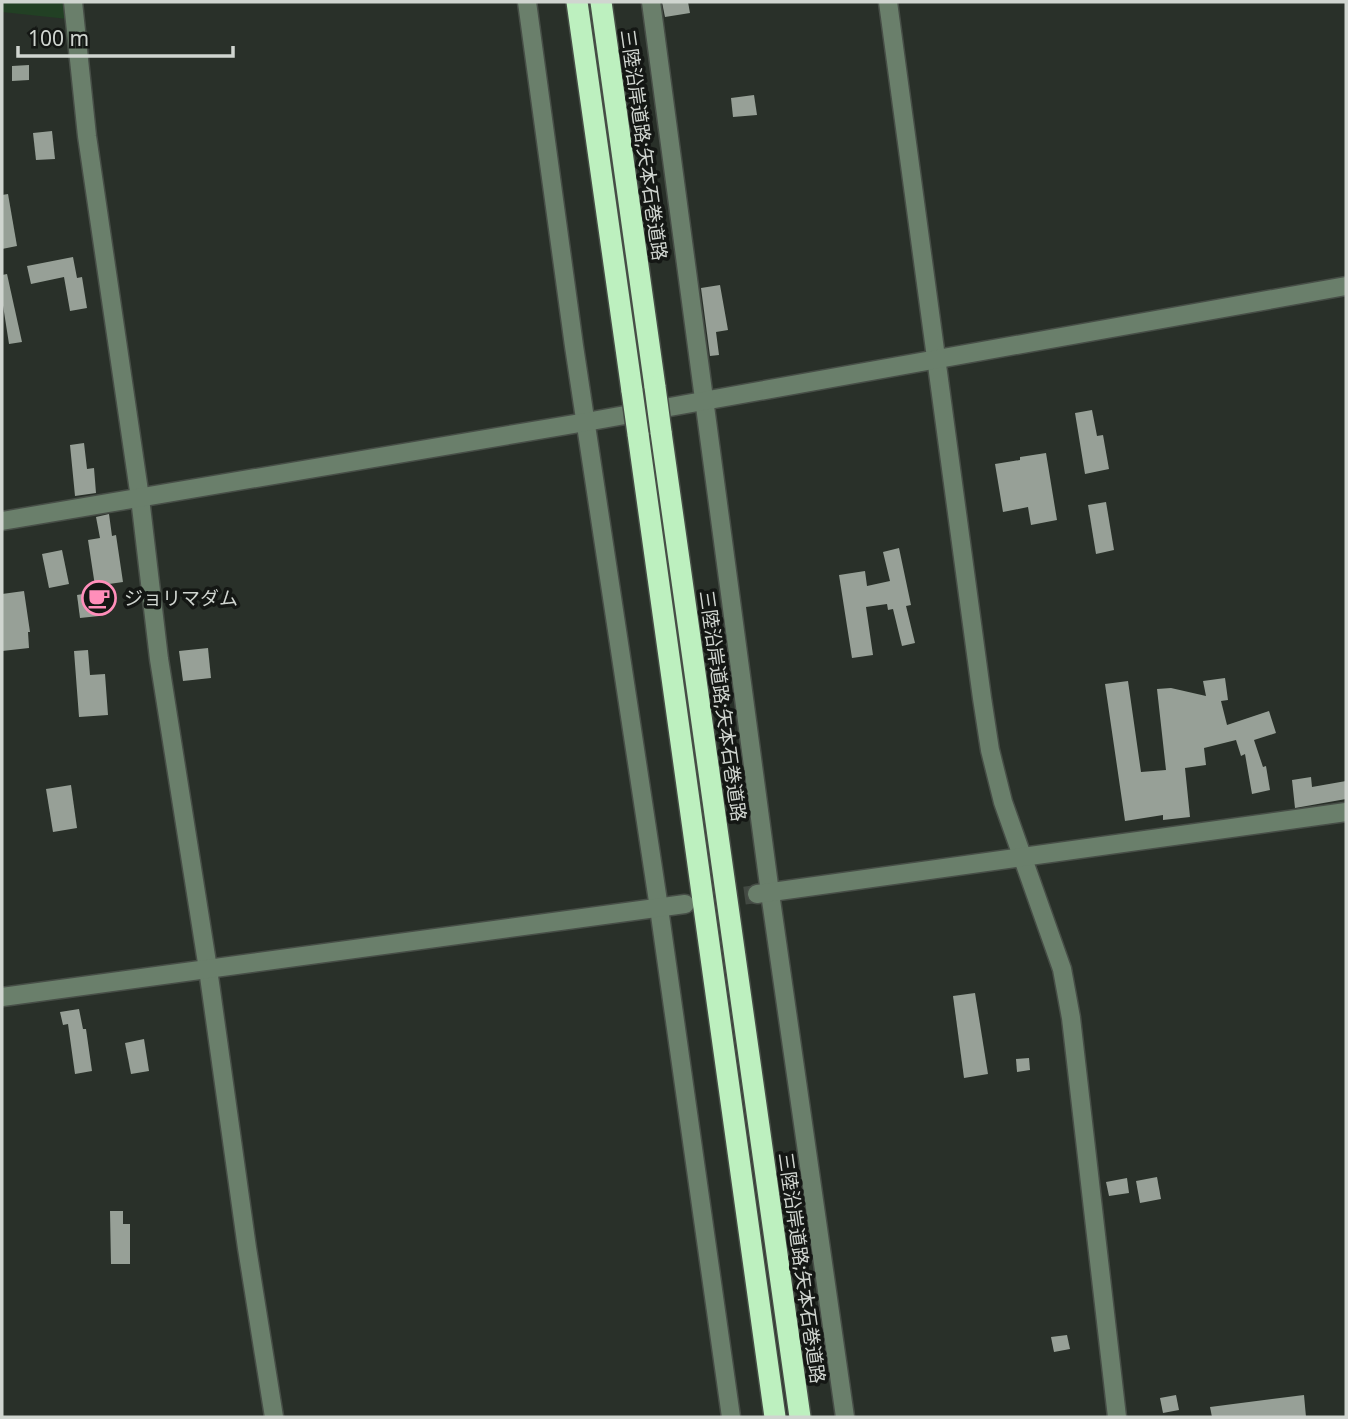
<svg xmlns="http://www.w3.org/2000/svg" width="1348" height="1419" font-family="'Noto Sans','Noto Sans JP',sans-serif">
  <style>
    .green { fill: #224024 }
    .building { fill: #97a097 }
    .lines { fill: none; stroke-linecap: round; stroke-linejoin: round }
    .minor-tunnel { stroke: #424942; stroke-width: 18; stroke-dasharray: 18 9; stroke-linecap: butt }
    .minor-casing { stroke: #474e47; stroke-width: 21 }
    .highway-casing { stroke: #474e47; stroke-width: 24 }
    .minor { stroke: #6a7f6b; stroke-width: 18 }
    .highway { stroke: #bdf0bf; stroke-width: 21 }
    .highway-bridge-casing { stroke: #474e47; stroke-width: 24; stroke-linecap: butt }
    .highway-bridge { stroke: #bdf0bf; stroke-width: 21 }
    .labels { text-anchor: middle; dominant-baseline: central; stroke-width: 7; stroke-linejoin: round; paint-order: stroke }
    .street-label { font-size: 19px; fill: #d0d5d0; stroke: #141714 }
    .poi-label { font-size: 19px; fill: #d0d5d0; stroke: #141714; text-anchor: start }
  </style>
  <rect width="100%" height="100%" fill="#293029"/>
  <!-- green -->
  <polygon class="green" points="2,2 66,2 68,19 2,12"/>
  <!-- building -->
  <g class="building">
    <polygon points="662,2 688,2 690,13 665,17"/>
    <polygon points="29,65 29,80 12,81 12,66"/>
    <polygon points="754,95 757,115 733,117 731,98"/>
    <polygon points="52,131 55,159 36,160 33,133"/>
    <polygon points="8,194 17,246 2,249 2,195"/>
    <polygon points="73,257 77,278 82,277 87,308 70,311 64,277 31,284 27,266"/>
    <polygon points="7,274 22,342 9,344 2,299 2,275"/>
    <polygon points="720,285 728,330 716,332 719,355 710,356 701,288"/>
    <polygon points="1092,410 1097,436 1103,435 1109,469 1085,474 1075,413"/>
    <polygon points="84,443 87,469 94,468 96,493 75,496 70,445"/>
    <polygon points="1046,453 1057,520 1031,525 1028,507 1003,512 995,464 1020,460 1020,457"/>
    <polygon points="1106,502 1114,550 1096,554 1088,505"/>
    <polygon points="109,514 112,536 116,535 123,582 95,586 88,540 100,538 96,517"/>
    <polygon points="899,548 911,605 906,606 915,643 902,646 893,609 888,610 887,604 866,607 873,655 852,658 839,575 865,571 867,586 890,581 883,552"/>
    <polygon points="62,550 69,584 49,588 42,554"/>
    <polygon points="24,591 30,632 28,632 29,648 2,651 2,594"/>
    <polygon points="95,592 99,616 80,618 77,595"/>
    <polygon points="208,648 211,678 183,681 179,651"/>
    <polygon points="88,650 90,675 105,674 108,715 79,717 74,651"/>
    <polygon points="1225,678 1228,700 1221,701 1227,725 1269,711 1276,733 1254,740 1263,767 1266,766 1270,790 1252,794 1245,754 1241,756 1236,740 1204,748 1206,765 1185,768 1190,817 1163,820 1163,815 1125,821 1105,684 1128,681 1141,772 1166,770 1157,689 1171,688 1206,696 1203,681"/>
    <polygon points="1311,777 1312,787 1346,781 1346,799 1295,808 1292,780"/>
    <polygon points="71,785 77,828 53,832 46,789"/>
    <polygon points="975,993 988,1074 964,1078 953,996"/>
    <polygon points="79,1009 83,1029 86,1029 92,1071 75,1074 68,1024 63,1025 60,1012"/>
    <polygon points="144,1039 149,1071 131,1074 125,1043"/>
    <polygon points="1029,1058 1030,1070 1017,1072 1016,1059"/>
    <polygon points="1157,1177 1161,1199 1140,1203 1136,1181"/>
    <polygon points="1127,1178 1129,1193 1109,1196 1106,1182"/>
    <polygon points="110,1211 123,1211 123,1224 130,1224 130,1264 111,1264"/>
    <polygon points="1067,1335 1070,1349 1054,1352 1051,1337"/>
    <polygon points="1176,1395 1179,1410 1163,1413 1160,1398"/>
    <polygon points="1304,1395 1306,1417 1212,1417 1210,1407"/>
  </g>
  <g class="lines">
    <!-- minor-tunnel -->
    <polyline class="minor-tunnel" points="691,903 757,894"/>
    <!-- minor casing -->
    <g class="minor-casing">
      <g id="minor">
        <polyline points="73,2 87,136 140,498 159,659 208,969 247,1248 274,1417"/>
        <polyline points="527,2 574,346 659,908 731,1417"/>
        <polyline points="651,2 770,893 845,1417"/>
        <polyline points="888,2 982,698 990,750 1003,802 1062,969 1071,1018 1117,1417"/>
        <polyline points="2,521 586,422 1346,286"/>
        <polyline points="757,894 1346,812"/>
        <polyline points="2,997 685,904"/>
      </g>
    </g>
    <!-- highway casing -->
    <g class="highway-casing">
      <g id="highway">
        <polyline points="577,2 632,391"/>
        <polyline points="601,2 655,387"/>
        <polyline points="661,432 800,1417"/>
        <polyline points="638,434 775,1417"/>
      </g>
    </g>
    <!-- minor -->
    <use href="#minor" class="minor"/>
    <!-- highway -->
    <use href="#highway" class="highway"/>
    <!-- highway-bridge casing -->
    <g class="highway-bridge-casing">
      <g id="highway-bridge">
        <polyline points="655,387 661,432"/>
        <polyline points="632,391 638,434"/>
      </g>
    </g>
    <!-- highway-bridge -->
    <use href="#highway-bridge" class="highway-bridge"/>
  </g>
  <!-- icons -->
  <defs>
    <g id="cafe-ring" transform="scale(1.75)"><circle r="9.5" fill="#141714" stroke="#ff8eba" stroke-width="1.5"/><path d="M-5.5-4.5H6V0H3Q3 3.5 0 3.5H-2.5Q-5.5 3.5-5.5 0ZM3-3.2v2h1.7v-2ZM-6 4.5H4V6H-6Z" fill="#ff8eba"/></g>
  </defs>
  <g fill-rule="evenodd">
    <use href="#cafe-ring" x="99" y="598"/>
  </g>
  <g class="labels">
    <!-- street labels -->
    <g class="street-label">
      <text transform="translate(644 145) rotate(82)">三陸沿岸道路;矢本石巻道路</text>
      <text transform="translate(723 706) rotate(82)">三陸沿岸道路;矢本石巻道路</text>
      <text transform="translate(802 1268) rotate(82)">三陸沿岸道路;矢本石巻道路</text>
    </g>
    <!-- poi labels -->
    <g class="poi-label">
      <text x="124" y="598">ジョリマダム</text>
    </g>
  </g>
  <!-- border -->
  <rect width="1348" height="1419" fill="none" stroke="#d0d5d0" stroke-width="7"/>
  <!-- scale -->
  <path d="M18 46v10h215v-10" fill="none" stroke="#d0d5d0" stroke-width="3.5"/>
  <text x="28" y="46" font-size="21" fill="#d0d5d0" stroke="#141714" stroke-width="5" paint-order="stroke">100 m</text>
</svg>
